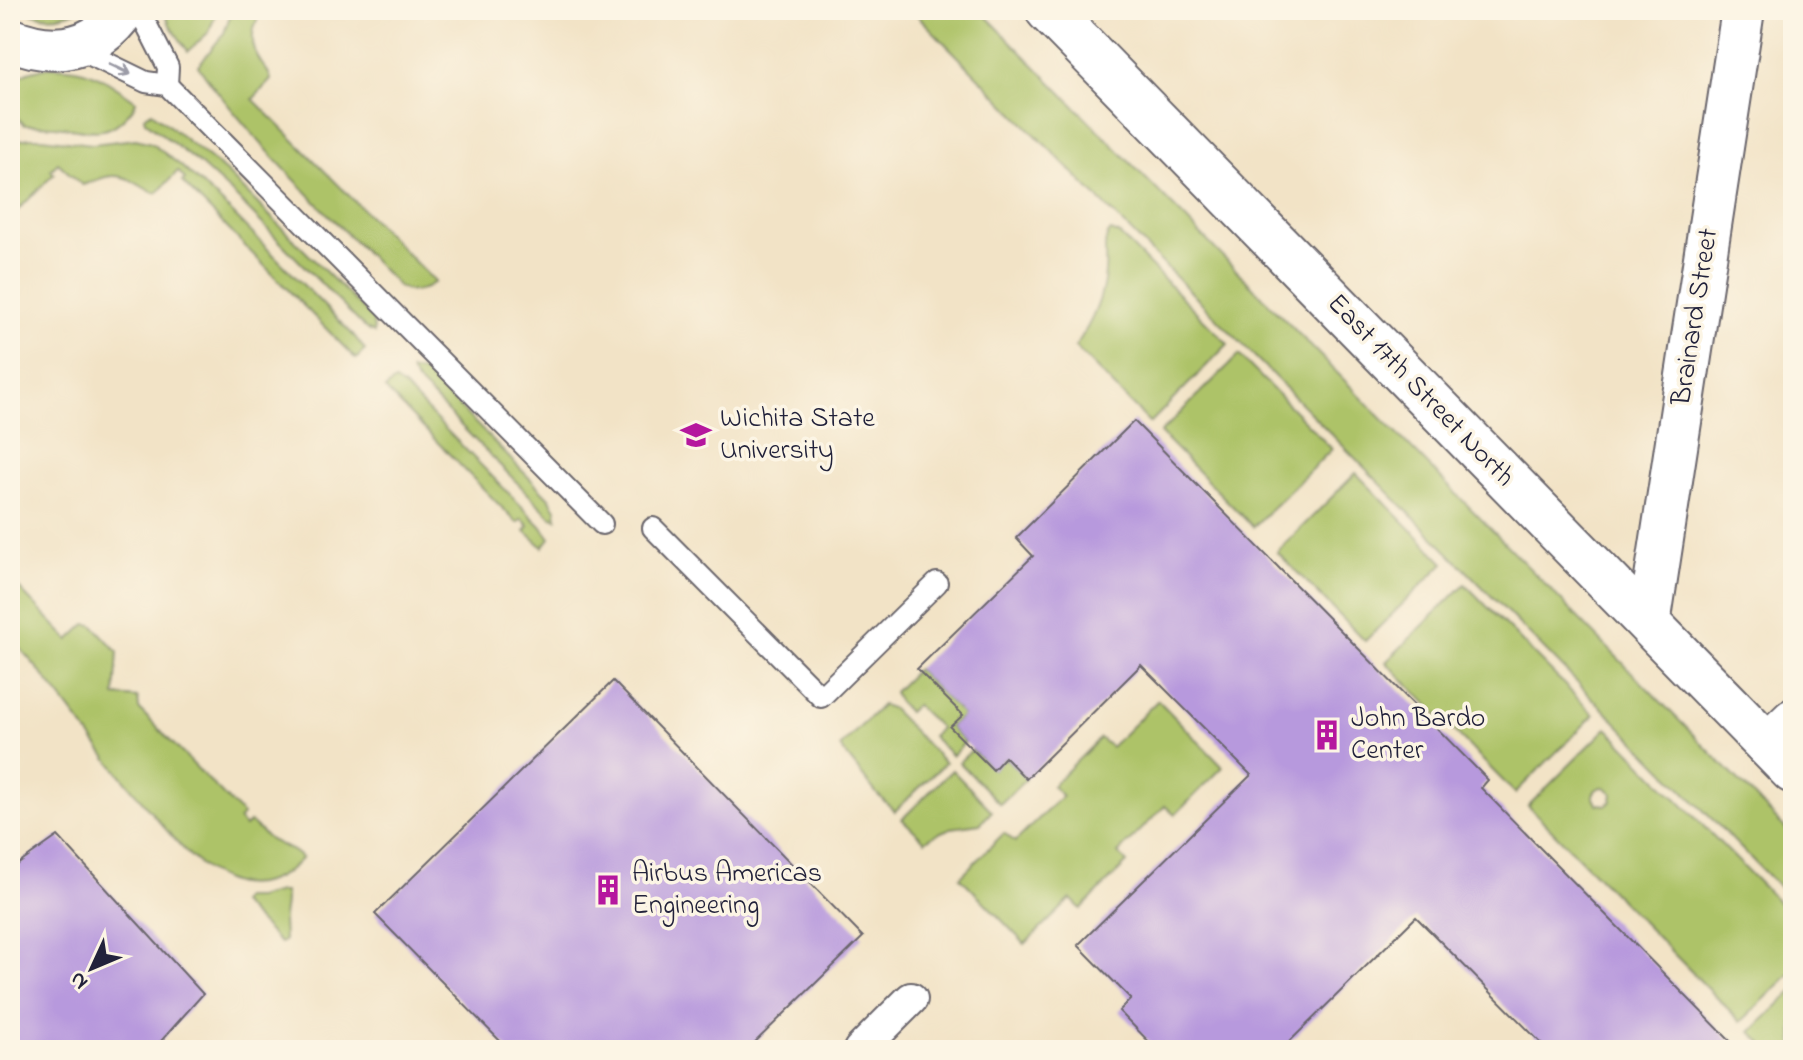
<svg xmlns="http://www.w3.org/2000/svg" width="1803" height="1060" font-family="'Indie Flower',sans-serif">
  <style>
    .green { fill: #adc368; stroke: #687252; stroke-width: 2; fill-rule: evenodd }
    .building { fill: #b799dd }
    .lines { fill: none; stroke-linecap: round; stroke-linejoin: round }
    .service-casing { stroke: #6b666c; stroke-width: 24 }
    .pedestrian-casing { stroke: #6b666c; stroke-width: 36 }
    .minor-casing { stroke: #6b666c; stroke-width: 46 }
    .tertiary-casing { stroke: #6b666c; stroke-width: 48 }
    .service { stroke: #fff; stroke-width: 20 }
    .pedestrian { stroke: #fff; stroke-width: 32 }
    .minor { stroke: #fff; stroke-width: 42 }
    .tertiary { stroke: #fff; stroke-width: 44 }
    .oneway { stroke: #9c9ca7 }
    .labels { text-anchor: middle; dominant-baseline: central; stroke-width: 7; stroke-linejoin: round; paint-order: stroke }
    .street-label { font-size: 28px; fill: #22223b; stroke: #fcf5e5 }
    .poi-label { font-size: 28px; fill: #22223b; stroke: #fcf5e5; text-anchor: start }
  </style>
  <rect width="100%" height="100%" fill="#fcf5e5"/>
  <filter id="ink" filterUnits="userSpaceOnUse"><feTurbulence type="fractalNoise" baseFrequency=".0125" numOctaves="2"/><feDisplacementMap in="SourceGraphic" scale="16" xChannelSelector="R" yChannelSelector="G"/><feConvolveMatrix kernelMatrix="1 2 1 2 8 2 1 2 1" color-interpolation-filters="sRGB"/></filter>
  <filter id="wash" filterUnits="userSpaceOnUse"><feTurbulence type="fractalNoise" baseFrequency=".006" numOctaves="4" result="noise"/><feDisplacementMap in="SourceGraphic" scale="32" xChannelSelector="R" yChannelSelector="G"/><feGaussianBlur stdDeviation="1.8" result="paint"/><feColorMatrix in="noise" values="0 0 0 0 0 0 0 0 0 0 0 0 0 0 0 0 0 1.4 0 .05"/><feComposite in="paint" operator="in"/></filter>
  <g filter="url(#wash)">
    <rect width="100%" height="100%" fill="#f2e3c6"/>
    <!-- green -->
    <g class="green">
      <path d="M 25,10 L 77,10 C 60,18 42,19 25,10 Z"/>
      <polygon points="163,10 218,10 208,33 188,51 170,25"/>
      <path d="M 232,10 L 263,10 C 250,28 249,46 262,64 C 266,70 270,72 271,80 L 253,99 L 435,282 C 423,291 411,295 398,286 C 329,214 257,147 198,66 L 224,33 Z"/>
      <polygon points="912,10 980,10 1793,836 1793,901"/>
      <path d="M 47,67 C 89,66 103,78 136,101 C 134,108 131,111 126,116 C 106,138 88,130 62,127 C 50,125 37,125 25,125 L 10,111 L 10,81 L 28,72 Z"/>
      <polygon points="152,112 227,173 368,314 373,320 374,333 366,329 234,195 201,165 145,121 144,117"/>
      <path d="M 30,138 L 43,138 L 92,144 L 136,139 L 151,143 L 180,165 L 222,203 L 355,337 L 365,350 L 356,359 L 182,182 L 185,179 L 178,171 L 158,192 L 154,193 C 138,186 126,172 106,177 C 98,179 90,183 82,185 L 58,163 L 51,170 L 54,174 L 10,218 L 10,146 L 19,140 Z"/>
      <path d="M 1111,231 L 1119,234 L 1228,344 L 1150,423 L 1075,347 C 1091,324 1103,300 1105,272 C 1107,259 1101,239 1111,231 Z"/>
      <polygon points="1239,355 1332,449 1253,527 1160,433"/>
      <polygon points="411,371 423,372 428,375 549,498 556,509 557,519 550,516 415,379"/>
      <polygon points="395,381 404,387 541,526 550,538 543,547 525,531 529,526 522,519 517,523 385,389"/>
      <polygon points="1356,473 1444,563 1365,641 1277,552"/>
      <path d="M 10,579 L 69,640 L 86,624 L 93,625 L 118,652 L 115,696 L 138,698 L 139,709 L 243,815 L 239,820 L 245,827 L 250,822 L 270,840 L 293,851 L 302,858 C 282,880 254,892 225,880 C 198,869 176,841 157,819 C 132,789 107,759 84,728 C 60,697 38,666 10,638 Z"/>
      <polygon points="1465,584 1594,715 1515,793 1386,662"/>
      <polygon points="917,669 963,715 950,727 965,742 952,756 932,736 940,728 916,705 908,712 898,701 894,692"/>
      <polygon points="1158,700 1223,767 1175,815 1165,806 1118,853 1127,863 1081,909 1071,899 1025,944 960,877 1004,833 1015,842 1062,796 1052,786 1100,738 1111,747"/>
      <polygon points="882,705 891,708 945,763 895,811 878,795 840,747"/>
      <path d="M 1607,728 L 1793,917 L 1793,971 L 1741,1022 L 1528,806 ZM 1605,787 L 1612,793 L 1611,801 L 1607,805 L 1597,804 L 1593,796 C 1594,789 1599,787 1605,787 Z"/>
      <polygon points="972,750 993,769 1005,757 1026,779 1000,804 959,762"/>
      <polygon points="952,770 992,811 980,824 951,828 934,835 925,841 902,819"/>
      <path d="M 279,892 L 284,892 C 287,901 283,910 283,919 C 283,926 284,933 284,941 L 280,943 L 240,903 L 243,898 L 257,898 Z"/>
      <polygon points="1793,991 1793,1050 1769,1050 1751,1032"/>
    </g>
    <g id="blocks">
      <!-- building -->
      <g class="building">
        <polygon points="1134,421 1488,780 1481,788 1739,1050 1548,1050 1416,917 1281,1050 1157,1050 1119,1011 1131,999 1078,945 1251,775 1141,665 1026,779 1005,757 993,770 950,727 963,715 917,669 1033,556 1016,538"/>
        <polygon points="613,681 863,937 747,1050 509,1050 375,914"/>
        <polygon points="58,836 203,994 153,1050 10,1050 10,870"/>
      </g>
    </g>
  </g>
  <g filter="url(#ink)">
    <use href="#blocks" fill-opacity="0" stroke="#6b666c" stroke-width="2"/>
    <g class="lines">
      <!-- service casing -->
      <g class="service-casing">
        <g id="service">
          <polyline points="139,10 168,67 167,85"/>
          <polyline points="74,47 146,82 167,85 602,524"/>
          <polyline points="653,528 821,697 937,583"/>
        </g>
      </g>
      <!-- pedestrian casing -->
      <g class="pedestrian-casing">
        <polyline id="pedestrian" points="860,1050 911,999"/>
      </g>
      <!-- minor casing -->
      <g class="minor-casing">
        <g id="minor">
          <path d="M 10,39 C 54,57 96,51 124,10"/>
          <polyline points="1649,624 1743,10"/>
          <polyline points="1767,745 1793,720"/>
        </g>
      </g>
      <!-- tertiary casing -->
      <g class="tertiary-casing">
        <polyline id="tertiary" points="1048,10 1793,771"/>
      </g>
      <!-- service -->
      <use href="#service" class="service"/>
      <!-- pedestrian -->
      <use href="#pedestrian" class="pedestrian"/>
      <!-- minor -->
      <use href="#minor" class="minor"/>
      <!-- tertiary -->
      <use href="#tertiary" class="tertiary"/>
    </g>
    <!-- one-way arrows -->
    <defs><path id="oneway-shaft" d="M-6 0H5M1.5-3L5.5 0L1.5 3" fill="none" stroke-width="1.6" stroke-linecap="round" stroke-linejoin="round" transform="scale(2)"/></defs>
    <use class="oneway" href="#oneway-shaft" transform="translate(120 69) rotate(26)"/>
  </g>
  <!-- icons -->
  <defs>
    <g id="university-bare" transform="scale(2.4)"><path d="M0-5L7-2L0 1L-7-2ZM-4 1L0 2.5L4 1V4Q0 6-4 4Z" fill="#b5179e" stroke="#fcf5e5" stroke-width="2.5" paint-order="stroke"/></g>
    <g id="building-bare" transform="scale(2.4)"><path d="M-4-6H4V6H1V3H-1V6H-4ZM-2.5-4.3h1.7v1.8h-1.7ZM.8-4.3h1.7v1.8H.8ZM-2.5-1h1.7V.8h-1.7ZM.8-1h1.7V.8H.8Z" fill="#b5179e" stroke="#fcf5e5" stroke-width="2.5" paint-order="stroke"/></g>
  </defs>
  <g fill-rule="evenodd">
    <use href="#university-bare" x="696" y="435"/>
    <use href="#building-bare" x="1327" y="735"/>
    <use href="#building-bare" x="608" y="890"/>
  </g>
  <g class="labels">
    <!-- street labels -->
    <g class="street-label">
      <text transform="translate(1696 317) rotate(-81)">Brainard Street</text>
      <text transform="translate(1420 391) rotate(46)">East 17th Street North</text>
    </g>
    <!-- poi labels -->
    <g class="poi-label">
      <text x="720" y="419">Wichita State<tspan x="720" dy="32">University</tspan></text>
      <text x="1351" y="719">John Bardo<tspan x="1351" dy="32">Center</tspan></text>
      <text x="632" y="874">Airbus Americas<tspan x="632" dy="32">Engineering</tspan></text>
    </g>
  </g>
  <!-- margin -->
  <rect width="1803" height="1060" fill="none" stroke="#fcf5e5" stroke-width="40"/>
  <!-- north arrow -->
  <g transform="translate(92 968) rotate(226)" stroke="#fcf5e5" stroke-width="6" paint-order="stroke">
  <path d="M0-6L14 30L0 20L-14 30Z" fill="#22223b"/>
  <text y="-12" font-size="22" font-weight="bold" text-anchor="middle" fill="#22223b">N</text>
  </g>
</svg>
